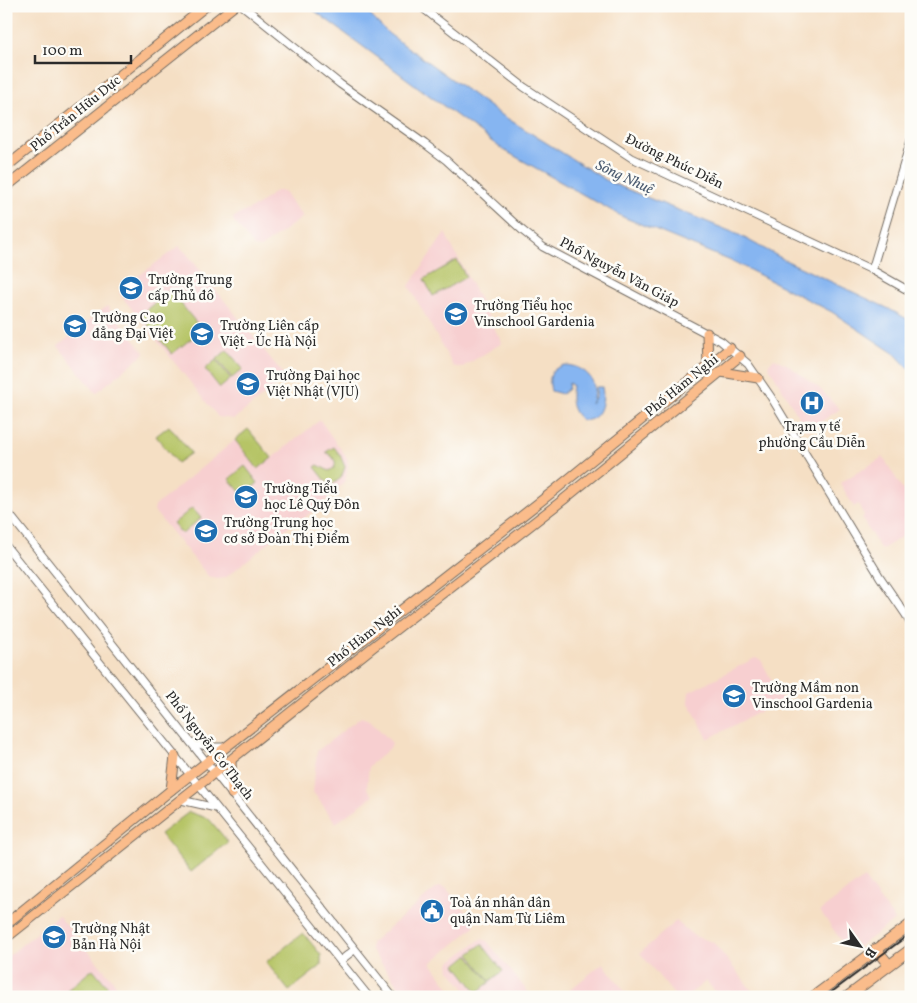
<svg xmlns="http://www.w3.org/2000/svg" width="917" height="1003" font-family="Vollkorn,serif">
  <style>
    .built { fill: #f7cfd0 }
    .green { fill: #b6c466; stroke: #707848 }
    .water { fill: #86b5f1; stroke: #58708e }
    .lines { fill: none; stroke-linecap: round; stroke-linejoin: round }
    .minor-casing { stroke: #726a61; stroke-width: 9 }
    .major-casing { stroke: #726a61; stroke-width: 11 }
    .highway-casing { stroke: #726a61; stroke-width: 12 }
    .minor { stroke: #fff; stroke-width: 7 }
    .major { stroke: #fabc8b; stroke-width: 9 }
    .highway { stroke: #fabc8b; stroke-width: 10 }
    .rail { stroke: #2b2b2b; stroke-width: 2 }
    .labels { text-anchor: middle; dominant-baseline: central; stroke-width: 5; stroke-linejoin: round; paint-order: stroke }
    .street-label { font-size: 14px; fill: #2b2b2b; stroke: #fdfcf7 }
    .poi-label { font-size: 14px; fill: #2b2b2b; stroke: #fdfcf7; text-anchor: start }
    .water-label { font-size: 15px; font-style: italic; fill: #4b5b70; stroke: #fdfcf7 }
  </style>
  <rect width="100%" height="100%" fill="#fdfcf7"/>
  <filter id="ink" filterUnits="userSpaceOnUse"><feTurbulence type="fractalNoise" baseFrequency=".02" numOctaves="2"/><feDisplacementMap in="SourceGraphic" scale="10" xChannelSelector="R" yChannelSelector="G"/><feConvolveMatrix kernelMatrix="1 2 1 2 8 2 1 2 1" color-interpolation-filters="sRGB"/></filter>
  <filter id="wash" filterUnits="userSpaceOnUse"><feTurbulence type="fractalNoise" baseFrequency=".0096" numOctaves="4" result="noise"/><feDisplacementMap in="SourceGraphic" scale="20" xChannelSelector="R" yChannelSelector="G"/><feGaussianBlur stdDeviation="1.12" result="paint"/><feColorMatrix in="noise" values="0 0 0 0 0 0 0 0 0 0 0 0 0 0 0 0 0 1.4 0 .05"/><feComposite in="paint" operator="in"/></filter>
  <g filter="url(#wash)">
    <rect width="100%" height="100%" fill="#f5dfc4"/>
    <!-- built -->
    <g class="built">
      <polygon points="276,191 283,191 303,217 260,248 254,247 233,220 234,217 258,205"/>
      <polygon points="445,233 502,343 461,368 453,366 409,286"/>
      <polygon points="179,246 187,254 284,375 284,380 234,419 218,417 119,293 122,288"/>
      <polygon points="107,306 145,353 96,393 58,346"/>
      <polygon points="774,358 788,365 819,388 840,409 807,431 768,365"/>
      <polygon points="320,420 347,458 348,466 346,478 342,485 328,495 328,499 303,519 301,517 298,519 225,578 217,579 209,577 154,511 155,506 235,440 258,469"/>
      <polygon points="883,457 911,503 911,531 881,550 862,519 864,515 858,504 854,507 840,483"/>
      <polygon points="755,658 761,660 782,700 708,739 688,701 689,692"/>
      <polygon points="361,717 370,720 392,743 390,748 369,766 367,788 373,796 336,823 313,792 317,751"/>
      <polygon points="864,878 895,920 858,947 851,938 843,943 820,911"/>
      <polygon points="439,886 445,887 474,921 474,927 431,963 456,997 407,997 371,950 371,943"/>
      <polygon points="58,915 120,989 119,997 6,997 6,958"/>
      <polygon points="676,921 694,936 713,942 757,997 720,997 706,981 686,997 676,997 640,953"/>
      <polygon points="481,939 487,941 532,997 471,997 450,970 449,963"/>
      <polygon points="603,963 629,997 561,997"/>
    </g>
    <!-- green -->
    <g class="green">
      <polygon points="457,260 466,277 433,296 424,279"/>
      <polygon points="170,290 202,330 172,354 140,315"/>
      <polygon points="227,350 243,369 232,378 217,359"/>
      <polygon points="216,360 231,379 220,388 205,369"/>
      <polygon points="169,426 191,453 177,463 156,436"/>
      <polygon points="248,429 272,458 258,469 235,440"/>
      <path d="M 334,447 L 340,455 L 345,467 L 341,478 L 330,486 L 315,467 L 318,465 L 329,471 L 334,468 C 338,461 332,456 326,452 Z"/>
      <polygon points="245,466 258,483 243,495 229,479"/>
      <polygon points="192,508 201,518 182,534 173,524"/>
      <polygon points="189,812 209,819 228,842 191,872 160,834"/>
      <polygon points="303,933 321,955 321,966 289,991 266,962"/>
      <polygon points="482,944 503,971 490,981 469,954"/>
      <polygon points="468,955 490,982 477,992 456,965"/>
      <polygon points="93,969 113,993 112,997 70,997 66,991"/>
    </g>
    <!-- water -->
    <g class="water">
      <polygon points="308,6 361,6 389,34 497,112 609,182 737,234 785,260 887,308 911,321 911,371 895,354 832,312 736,263 623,217 502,149"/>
      <path d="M 564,365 C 577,365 593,373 594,388 C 595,393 593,399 591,404 L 596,396 L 596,387 L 602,387 C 605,402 600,423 582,420 C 570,411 570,399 572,385 L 569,383 L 568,389 L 562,394 L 551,391 C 548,377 550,369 564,365 Z"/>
    </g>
  </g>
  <g filter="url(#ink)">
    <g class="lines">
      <!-- minor casing -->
      <g class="minor-casing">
        <g id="minor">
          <polyline points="243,6 340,84 425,144 446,160 523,231 543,247 721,341 748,364 771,397 880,577 906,615 911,625"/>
          <polyline points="420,6 524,87 632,158 872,270 911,292"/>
          <polyline points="872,270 911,140"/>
          <polyline points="6,510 393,997"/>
          <polyline points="6,546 369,997"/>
          <polyline points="191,742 209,747 226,747"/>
          <polyline points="181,800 216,808"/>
          <polyline points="340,961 354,950"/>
        </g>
      </g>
      <!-- major casing -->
      <g class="major-casing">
        <g id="major">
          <polyline points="6,167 206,6"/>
          <polyline points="6,187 234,6"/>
          <polyline points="707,333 708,367"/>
          <polyline points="721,372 758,378"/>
          <polyline points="231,760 232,794"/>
          <polyline points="171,790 175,756"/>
          <polyline points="6,924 171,790 555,490 730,348"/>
          <polyline points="6,938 373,647 563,500 740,356"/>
        </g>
      </g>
      <!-- highway casing -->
      <g class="highway-casing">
        <g id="highway">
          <polyline points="876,949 889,965"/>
          <polyline points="813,997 911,924"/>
          <polyline points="847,997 911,949"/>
        </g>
      </g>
      <!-- minor -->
      <use href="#minor" class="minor"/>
      <!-- major -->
      <use href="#major" class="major"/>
      <!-- highway -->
      <use href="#highway" class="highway"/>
      <!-- rail -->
      <polyline class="rail" points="825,997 911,933"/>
    </g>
  </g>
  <!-- icons -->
  <defs>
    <g id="university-disc" transform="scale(1.25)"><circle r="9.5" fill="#1f6fb2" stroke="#fdfcf7"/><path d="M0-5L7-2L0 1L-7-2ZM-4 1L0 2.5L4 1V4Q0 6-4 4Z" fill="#fff"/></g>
    <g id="school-disc" transform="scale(1.25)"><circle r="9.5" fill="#1f6fb2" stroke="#fdfcf7"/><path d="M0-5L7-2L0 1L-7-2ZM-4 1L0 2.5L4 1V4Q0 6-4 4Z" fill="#fff"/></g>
    <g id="hospital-disc" transform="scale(1.25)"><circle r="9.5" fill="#1f6fb2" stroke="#fdfcf7"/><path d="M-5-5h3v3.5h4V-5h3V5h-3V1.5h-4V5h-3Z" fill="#fff"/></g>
    <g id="civic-disc" transform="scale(1.25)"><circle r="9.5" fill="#1f6fb2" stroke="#fdfcf7"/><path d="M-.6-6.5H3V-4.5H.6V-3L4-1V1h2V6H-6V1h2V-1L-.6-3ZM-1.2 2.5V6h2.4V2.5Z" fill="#fff"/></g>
  </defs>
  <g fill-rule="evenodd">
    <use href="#university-disc" x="131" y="288"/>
    <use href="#school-disc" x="456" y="314"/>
    <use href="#university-disc" x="75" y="326"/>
    <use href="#school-disc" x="202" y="334"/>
    <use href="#university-disc" x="248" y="384"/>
    <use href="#hospital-disc" x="812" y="403"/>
    <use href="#school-disc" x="246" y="497"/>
    <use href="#school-disc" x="206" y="531"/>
    <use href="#school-disc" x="734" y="696"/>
    <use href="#civic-disc" x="432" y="911"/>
    <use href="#school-disc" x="54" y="937"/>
  </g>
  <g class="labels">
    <!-- street labels -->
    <g class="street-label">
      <text transform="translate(76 114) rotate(-39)">Phố Trần Hữu Dực</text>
      <text transform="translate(674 162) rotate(26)">Đường Phúc Diễn</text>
      <text transform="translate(619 273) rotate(28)">Phố Nguyễn Văn Giáp</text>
      <text transform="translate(682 386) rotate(-39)">Phố Hàm Nghi</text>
      <text transform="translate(365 637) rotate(-38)">Phố Hàm Nghi</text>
      <text transform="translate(209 746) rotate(52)">Phố Nguyễn Cơ Thạch</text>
    </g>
    <!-- poi labels -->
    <g class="poi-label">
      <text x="148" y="280">Trường Trung<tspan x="148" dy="16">cấp Thủ đô</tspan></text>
      <text x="474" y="306">Trường Tiểu học<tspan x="474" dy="16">Vinschool Gardenia</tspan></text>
      <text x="92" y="318">Trường Cao<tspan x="92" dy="16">đẳng Đại Việt</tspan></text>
      <text x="220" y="326">Trường Liên cấp<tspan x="220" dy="16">Việt - Úc Hà Nội</tspan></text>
      <text x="266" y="376">Trường Đại học<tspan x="266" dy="16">Việt Nhật (VJU)</tspan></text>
      <text x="812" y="427" text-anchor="middle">Trạm y tế<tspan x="812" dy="16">phường Cầu Diễn</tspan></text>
      <text x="264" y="489">Trường Tiểu<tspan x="264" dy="16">học Lê Quý Đôn</tspan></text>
      <text x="224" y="523">Trường Trung học<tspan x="224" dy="16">cơ sở Đoàn Thị Điểm</tspan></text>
      <text x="752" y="688">Trường Mầm non<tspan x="752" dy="16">Vinschool Gardenia</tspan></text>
      <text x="450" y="903">Toà án nhân dân<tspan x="450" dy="16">quận Nam Từ Liêm</tspan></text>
      <text x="72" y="929">Trường Nhật<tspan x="72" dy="16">Bản Hà Nội</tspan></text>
    </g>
    <!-- water labels -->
    <g class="water-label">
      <text transform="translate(624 178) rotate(25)">Sông Nhuệ</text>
    </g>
  </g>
  <!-- margin -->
  <rect width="917" height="1003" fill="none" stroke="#fdfcf7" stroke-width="25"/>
  <!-- north arrow -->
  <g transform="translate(860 946) rotate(123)" stroke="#fdfcf7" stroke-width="4" paint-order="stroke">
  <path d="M0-4L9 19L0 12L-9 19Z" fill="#2b2b2b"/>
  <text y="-8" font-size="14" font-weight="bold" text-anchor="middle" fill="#2b2b2b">B</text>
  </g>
  <!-- scale -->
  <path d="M35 55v8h96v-8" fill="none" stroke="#2b2b2b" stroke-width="2.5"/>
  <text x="42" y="55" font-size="15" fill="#2b2b2b" stroke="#fdfcf7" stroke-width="4" paint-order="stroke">100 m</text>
</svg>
